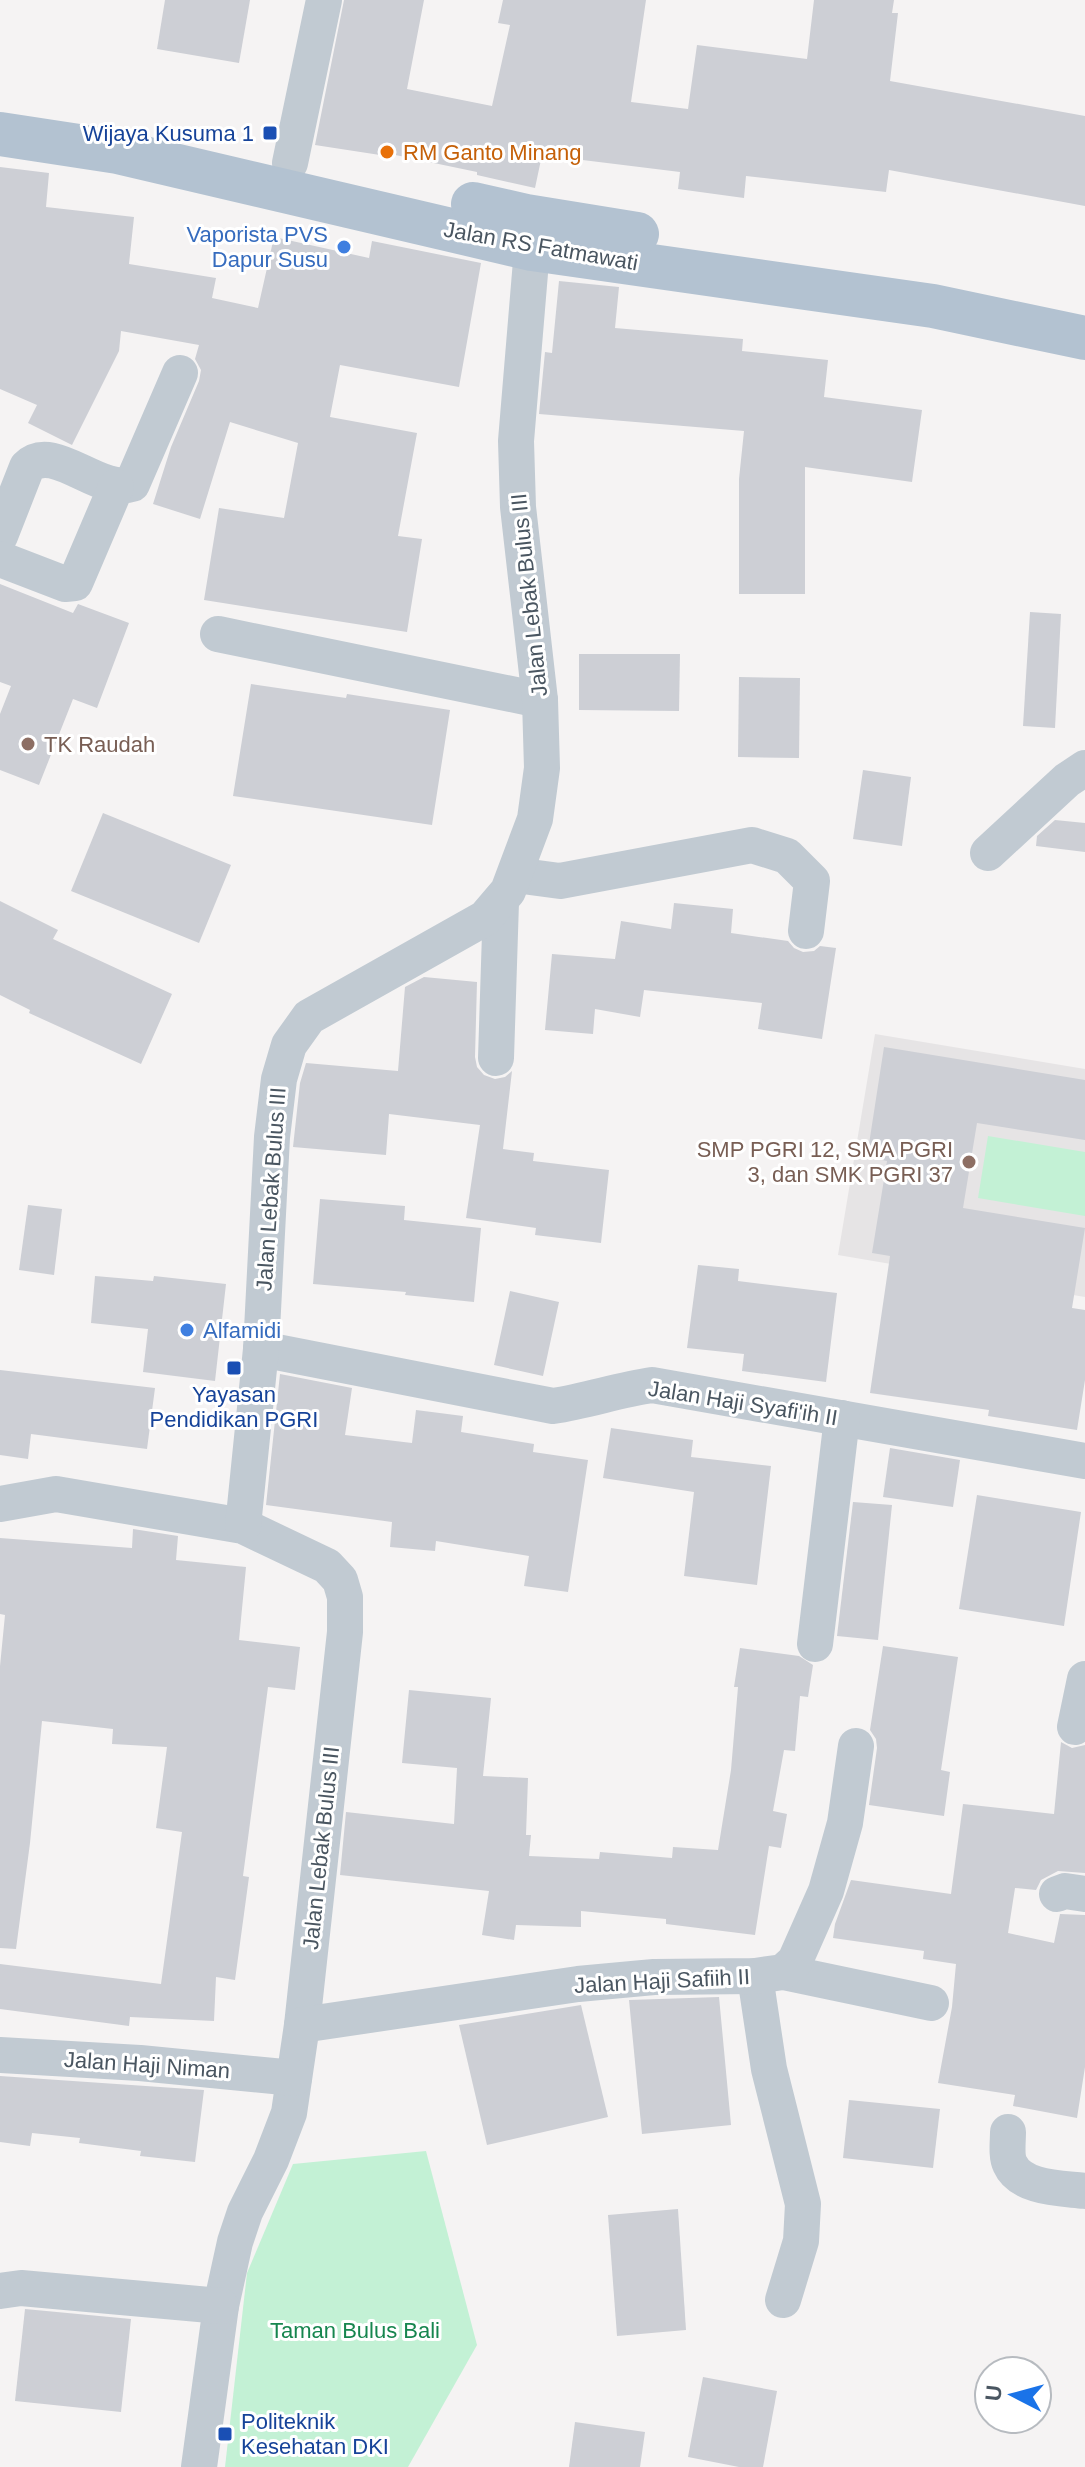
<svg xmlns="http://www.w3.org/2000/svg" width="1085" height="2467" font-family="Helvetica,sans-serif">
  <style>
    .education { fill: #e6e4e5 }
    .green { fill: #c3f1d5 }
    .building { fill: #cdcfd5 }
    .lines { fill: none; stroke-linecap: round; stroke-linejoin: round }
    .minor { stroke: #c1cad2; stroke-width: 36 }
    .major { stroke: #b3c2d1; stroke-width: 44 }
    .transit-dot { fill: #1a4fb4; stroke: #fff; stroke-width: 3 }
    .food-dot { fill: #e8710a; stroke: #fff; stroke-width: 3 }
    .shop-dot { fill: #3f7fe0; stroke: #fff; stroke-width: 3 }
    .education-dot { fill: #8d6e63; stroke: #fff; stroke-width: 3 }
    .labels { text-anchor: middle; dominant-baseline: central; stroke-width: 6; stroke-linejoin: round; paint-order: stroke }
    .transit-label { font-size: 22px; fill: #164399; stroke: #fff; text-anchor: end }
    .food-label { font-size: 22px; fill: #c56008; stroke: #fff; text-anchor: start }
    .shop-label { font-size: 22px; fill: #366cbe; stroke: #fff; text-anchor: end }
    .street-label { font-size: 22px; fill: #4a5661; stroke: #fff }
    .education-label { font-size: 22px; fill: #785e54; stroke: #fff; text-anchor: start }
    .park-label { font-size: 22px; fill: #17864f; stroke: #fff }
  </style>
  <rect width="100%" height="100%" fill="#f5f3f3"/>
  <!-- education -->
  <polygon class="education" points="875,1034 1085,1069 1085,1297 838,1255"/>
  <!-- green -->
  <g class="green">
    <polygon points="988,1136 1085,1152 1085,1216 978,1198"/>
    <polygon points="426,2151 477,2345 408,2467 225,2467 247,2273 293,2164"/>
  </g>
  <!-- building -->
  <g class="building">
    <polygon points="165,0 250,0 239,63 157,49"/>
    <polygon points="344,0 424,0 407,89 492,106 510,25 498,23 503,0 646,0 631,102 688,109 697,45 807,59 814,0 894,0 892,13 898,13 890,81 1085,116 1085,206 889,170 886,192 746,176 744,198 678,189 680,172 542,155 535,188 477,175 477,172 381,152 380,155 315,145"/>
    <polygon points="0,167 49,173 46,207 134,217 129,264 216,278 212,298 258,308 274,237 369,258 372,241 481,263 459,387 340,365 330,417 417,433 398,536 422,539 407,632 204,600 219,508 284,518 298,443 230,422 200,519 153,504 171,447 199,381 201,370 195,359 199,345 121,331 119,351 72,445 28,423 37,405 0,389"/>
    <polygon points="559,281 619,287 615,328 743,339 742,351 828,360 824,397 922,410 912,482 805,467 805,594 739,594 739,479 744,431 539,414 545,352 552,353"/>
    <polygon points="0,584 73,613 78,604 129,623 97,708 73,699 39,785 0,770 0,714 11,686 0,682"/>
    <polygon points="1030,612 1061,614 1055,728 1023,726"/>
    <polygon points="579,654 680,654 679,711 579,710"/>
    <polygon points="739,677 800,678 799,758 738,757"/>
    <polygon points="251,684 346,698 347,694 450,710 432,825 233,796"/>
    <polygon points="863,770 911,777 902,846 853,839"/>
    <polygon points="103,813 231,865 199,943 71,891"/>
    <polygon points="1055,820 1085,823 1085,852 1036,846 1037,836"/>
    <polygon points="0,901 58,930 53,939 172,994 141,1064 29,1013 30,1010 0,995"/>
    <polygon points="674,903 733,909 731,933 788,941 794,948 803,952 814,951 820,946 836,948 822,1039 758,1029 762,1003 644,990 640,1017 595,1009 593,1034 545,1030 552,954 615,959 621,921 671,929"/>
    <polygon points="424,977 477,982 475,1057 477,1067 484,1075 495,1079 505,1077 512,1071 503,1149 534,1153 533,1161 609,1170 601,1243 535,1235 536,1228 466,1218 480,1125 389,1114 386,1155 293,1147 300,1083 306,1063 398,1071 405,987"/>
    <polygon points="884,1047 1085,1080 1085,1140 977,1123 963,1208 1085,1228 1072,1308 1085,1310 1085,1380 1077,1430 988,1416 989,1410 870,1393 890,1256 872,1253 887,1161 867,1157"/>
    <polygon points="320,1199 405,1206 404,1220 481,1228 474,1302 405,1295 406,1292 313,1284"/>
    <polygon points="28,1205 62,1209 54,1275 19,1270"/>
    <polygon points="698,1265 739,1269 738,1281 837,1293 826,1382 742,1371 744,1354 687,1348"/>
    <polygon points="95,1276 153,1281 154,1276 226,1284 215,1381 143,1372 148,1329 91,1323"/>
    <polygon points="510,1291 559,1302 543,1376 494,1365"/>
    <polygon points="0,1370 155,1388 147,1449 31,1434 28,1459 0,1455"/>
    <polygon points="280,1374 352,1388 345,1435 412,1443 416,1410 463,1416 461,1432 534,1444 533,1452 588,1460 568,1592 524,1586 529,1556 436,1541 435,1551 390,1547 392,1522 266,1505"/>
    <polygon points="611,1428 693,1440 691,1457 771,1466 757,1585 684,1576 694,1492 603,1478"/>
    <polygon points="890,1448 960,1460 953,1507 883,1497"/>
    <polygon points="977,1495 1081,1512 1064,1626 959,1609"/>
    <polygon points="853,1502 892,1505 878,1640 837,1636"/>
    <polygon points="133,1529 178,1536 176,1560 246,1567 239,1640 300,1647 295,1690 268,1687 243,1876 249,1877 235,1980 216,1977 214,2021 130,2017 129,2026 0,2009 0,1964 161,1984 182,1832 156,1828 167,1747 112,1744 113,1729 42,1721 30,1843 16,1949 0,1948 0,1666 5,1615 0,1614 0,1538 132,1548"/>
    <polygon points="883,1646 958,1657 941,1770 950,1772 944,1816 869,1805 877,1748 876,1739 870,1730"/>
    <polygon points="740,1648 799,1656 813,1665 808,1697 800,1696 795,1751 784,1750 773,1811 787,1814 781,1848 769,1846 755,1935 666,1924 666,1919 581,1911 581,1927 516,1925 514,1940 482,1935 489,1891 340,1875 346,1812 454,1824 457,1768 402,1763 409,1690 491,1698 483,1776 528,1778 526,1835 531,1835 529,1856 599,1859 600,1852 672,1858 673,1847 718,1850 731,1770 738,1687 734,1687"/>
    <polygon points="1061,1742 1072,1748 1085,1745 1085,1873 1058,1871 1041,1880 1036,1890 1015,1888 1008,1933 1054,1943 1060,1914 1085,1915 1085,2067 1077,2118 1013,2106 1015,2095 938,2083 952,2007 956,1964 923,1959 924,1951 833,1938 835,1924 851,1880 951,1894 963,1804 1054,1814"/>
    <polygon points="719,1997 731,2125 642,2134 629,2000"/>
    <polygon points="581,2005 608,2117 487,2145 459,2025"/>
    <polygon points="0,2076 204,2090 195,2162 140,2156 141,2151 79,2143 80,2138 32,2133 30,2146 0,2142"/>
    <polygon points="849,2100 940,2109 933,2168 843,2158"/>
    <polygon points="678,2209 686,2330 617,2336 608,2215"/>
    <polygon points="25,2309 131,2319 121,2412 15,2401"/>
    <polygon points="703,2377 777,2391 763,2467 739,2467 688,2457"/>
    <polygon points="575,2422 645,2432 640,2467 569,2467"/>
  </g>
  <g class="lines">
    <!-- minor -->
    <g class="minor">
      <polyline points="290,163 324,0"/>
      <path d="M 0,536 L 27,467 C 53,441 99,495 132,484 L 180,373"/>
      <polyline points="0,559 65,584 75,583 116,487"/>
      <polyline points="218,634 540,700"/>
      <polyline points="988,853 1067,780 1085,768"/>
      <polyline points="515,875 560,881 752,845 787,856 812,881 806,931"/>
      <polyline points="496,1058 501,902"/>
      <path d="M 261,1349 L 553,1406 C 587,1401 618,1390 652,1385 L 1085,1461"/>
      <polyline points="0,1504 56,1494 243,1526 327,1566 340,1580 345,1597 345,1632 302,2025 289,2113 271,2160 245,2212 235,2242 221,2306 199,2467"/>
      <polyline points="243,1526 261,1349 272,1137 279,1079 289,1045 309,1017 485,918 508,891 535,819 542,768 540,700 518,507 516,441 532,249"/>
      <polyline points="815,1644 842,1418"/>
      <polyline points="1075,1727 1085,1679"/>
      <polyline points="1057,1894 1065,1891 1085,1894"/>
      <polyline points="783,1972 931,2003"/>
      <polyline points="755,1976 769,2069 803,2204 801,2241 783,2300"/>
      <polyline points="302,2025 578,1984 654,1977 755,1976 783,1972 795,1961 826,1891 845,1823 856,1746"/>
      <polyline points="0,2055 140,2063 294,2078"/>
      <path d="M 1008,2132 C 1008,2141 1006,2156 1010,2164 C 1021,2189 1062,2188 1085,2191"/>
      <polyline points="0,2291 21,2288 221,2306"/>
    </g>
    <!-- major -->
    <g class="major">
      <polyline points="0,134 118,152 532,249 933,306 1085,338"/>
      <polyline points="473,204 526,216 637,234"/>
    </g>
  </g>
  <!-- markers -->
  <g class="transit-dot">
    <rect x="262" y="125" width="16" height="16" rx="4"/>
    <rect x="226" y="1360" width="16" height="16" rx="4"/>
    <rect x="217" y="2426" width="16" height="16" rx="4"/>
  </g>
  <circle class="food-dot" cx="387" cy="152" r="8"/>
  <g class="shop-dot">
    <circle cx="344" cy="247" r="8"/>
    <circle cx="187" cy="1330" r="8"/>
  </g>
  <g class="education-dot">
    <circle cx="28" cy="744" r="8"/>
    <circle cx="969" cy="1162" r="8"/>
  </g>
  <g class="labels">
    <!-- transit labels -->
    <g class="transit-label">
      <text x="254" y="133">Wijaya Kusuma 1</text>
      <text x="234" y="1394" text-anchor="middle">Yayasan<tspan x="234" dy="25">Pendidikan PGRI</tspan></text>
      <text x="241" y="2421" text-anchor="start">Politeknik<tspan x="241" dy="25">Kesehatan DKI</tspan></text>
    </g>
    <!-- food labels -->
    <g class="food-label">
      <text x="403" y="152">RM Ganto Minang</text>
    </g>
    <!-- shop labels -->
    <g class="shop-label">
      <text x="328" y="234">Vaporista PVS<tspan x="328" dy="25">Dapur Susu</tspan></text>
      <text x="203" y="1330" text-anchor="start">Alfamidi</text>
    </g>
    <!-- street labels -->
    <g class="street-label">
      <text transform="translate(541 246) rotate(10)">Jalan RS Fatmawati</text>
      <text transform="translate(529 595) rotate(-96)">Jalan Lebak Bulus III</text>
      <text transform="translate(271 1189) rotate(-86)">Jalan Lebak Bulus III</text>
      <text transform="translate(743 1403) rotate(9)">Jalan Haji Syafi'ih II</text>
      <text transform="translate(321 1848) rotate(-84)">Jalan Lebak Bulus III</text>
      <text transform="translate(662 1981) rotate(-3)">Jalan Haji Safiih II</text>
      <text transform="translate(147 2065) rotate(4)">Jalan Haji Niman</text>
    </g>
    <!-- education labels -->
    <g class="education-label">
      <text x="44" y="744">TK Raudah</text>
      <text x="953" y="1149" text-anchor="end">SMP PGRI 12, SMA PGRI<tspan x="953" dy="25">3, dan SMK PGRI 37</tspan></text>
    </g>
    <!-- park labels -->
    <g class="park-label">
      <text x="355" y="2330">Taman Bulus Bali</text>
    </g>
  </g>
  <!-- north arrow -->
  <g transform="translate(1013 2395) rotate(276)"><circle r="38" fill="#ffffff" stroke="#b7bbc0" stroke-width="2"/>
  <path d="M0-6L14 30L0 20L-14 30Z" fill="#1a73e8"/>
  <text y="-12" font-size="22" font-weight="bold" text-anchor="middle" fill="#4a5661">U</text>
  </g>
</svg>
